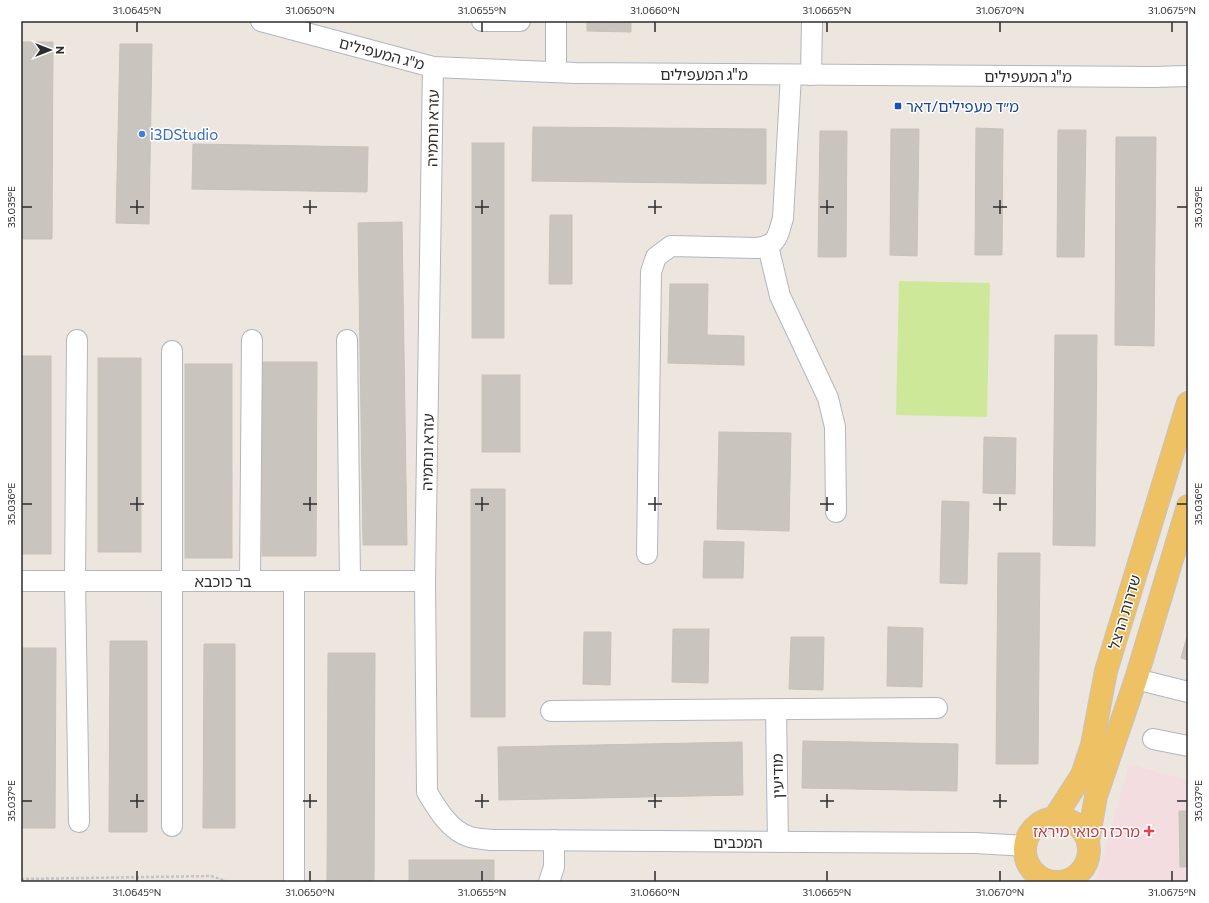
<svg xmlns="http://www.w3.org/2000/svg" width="1209" height="903" font-family="Commissioner,'Noto Sans Hebrew',sans-serif">
  <style>
    .medical { fill: #f3dde0 }
    .pitch { fill: #cee89a }
    .building { fill: #c9c4bd; stroke: #c9c1b8 }
    .lines { fill: none; stroke-linecap: round; stroke-linejoin: round }
    .minor-casing { stroke: #b2b6bf; stroke-width: 22 }
    .major-casing { stroke: #c4c4c4; stroke-width: 24 }
    .path { stroke: #c4c4c4; stroke-width: 2.5; stroke-dasharray: 3 2; stroke-linecap: butt }
    .minor { stroke: #fff; stroke-width: 20 }
    .major { stroke: #edc164; stroke-width: 22 }
    .ticks { fill: none; stroke: #2c2c2c; stroke-width: 1.5 }
    .transit-dot { fill: #1a4fb4; stroke: #fff; stroke-width: 1.5 }
    .shop-dot { fill: #3f7fe0; stroke: #fff; stroke-width: 1.5 }
    .health-dot { fill: #e0444e; stroke: #fff; stroke-width: 1.5 }
    .labels { text-anchor: middle; dominant-baseline: central; stroke-width: 3; stroke-linejoin: round; paint-order: stroke }
    .street-label { font-size: 15px; fill: #2c2c2c; stroke: #fff }
    .transit-label { font-size: 15px; fill: #164399; stroke: #fff; text-anchor: start }
    .shop-label { font-size: 15px; fill: #366cbe; stroke: #fff; text-anchor: start }
    .health-label { font-size: 15px; fill: #be3a42; stroke: #fff; text-anchor: end }
    .neatline { fill: none; stroke: #2c2c2c; stroke-width: 1.5 }
    .ticks-label { font-size: 10px; text-anchor: middle; fill: #2c2c2c }
  </style>
  <rect width="100%" height="100%" fill="#ede6df"/>
  <!-- medical -->
  <polygon class="medical" points="1129,764 1188,780 1188,882 1096,882"/>
  <!-- pitch -->
  <polygon class="pitch" points="899,281 990,283 987,417 896,415"/>
  <!-- building -->
  <g class="building">
    <polygon points="587,21 631,21 631,32 587,31"/>
    <polygon points="21,42 53,42 52,239 21,239"/>
    <polygon points="120,44 152,44 149,224 116,223"/>
    <polygon points="533,127 766,129 766,184 532,181"/>
    <polygon points="976,128 1003,129 1002,255 975,255"/>
    <polygon points="891,129 919,129 917,256 890,255"/>
    <polygon points="1058,130 1086,130 1084,257 1057,257"/>
    <polygon points="820,131 847,131 846,257 818,257"/>
    <polygon points="1116,137 1156,137 1154,346 1115,345"/>
    <rect x="472" y="143" width="32" height="195"/>
    <polygon points="193,144 368,147 367,192 192,189"/>
    <polygon points="550,215 572,215 572,284 549,284"/>
    <polygon points="402,222 407,545 363,545 358,223"/>
    <polygon points="670,284 708,284 707,335 744,336 744,365 668,363"/>
    <polygon points="1055,335 1097,335 1095,546 1053,545"/>
    <rect x="21" y="356" width="30" height="198"/>
    <rect x="98" y="358" width="43" height="194"/>
    <polygon points="262,362 317,362 316,556 262,556"/>
    <rect x="185" y="364" width="47" height="194"/>
    <rect x="482" y="375" width="38" height="77"/>
    <polygon points="719,432 791,433 789,531 717,529"/>
    <polygon points="984,437 1016,438 1015,494 983,493"/>
    <rect x="471" y="489" width="34" height="228"/>
    <polygon points="942,501 969,502 967,584 940,583"/>
    <polygon points="704,541 744,542 743,578 703,578"/>
    <polygon points="998,553 1040,553 1038,764 996,764"/>
    <polygon points="888,627 923,628 922,687 887,686"/>
    <polygon points="673,629 709,629 708,683 672,682"/>
    <polygon points="584,632 611,632 610,685 583,684"/>
    <polygon points="1188,633 1188,660 1181,658"/>
    <polygon points="791,637 824,637 823,690 789,689"/>
    <polygon points="110,641 147,641 147,832 109,832"/>
    <polygon points="204,644 235,644 235,828 203,828"/>
    <polygon points="21,648 56,648 55,828 21,828"/>
    <polygon points="328,653 375,653 374,882 327,882"/>
    <polygon points="803,741 958,744 957,791 802,788"/>
    <polygon points="742,742 743,795 499,800 498,747"/>
    <polygon points="1179,811 1188,811 1188,867 1180,867"/>
    <rect x="409" y="860" width="85" height="22"/>
  </g>
  <g class="lines">
    <!-- minor casing -->
    <g class="minor-casing">
      <g id="minor">
        <polyline points="261,21 433,67 576,73 1154,77 1188,76"/>
        <polyline points="482,21 520,21"/>
        <polyline points="556,21 556,72"/>
        <path d="M 433,67 L 425,581 L 427,792 C 437,809 450,831 470,837 C 477,839 485,839 492,840 L 975,843 L 1025,846"/>
        <polyline points="811,75 812,21"/>
        <polyline points="768,246 780,296 828,398 835,427 836,512"/>
        <polyline points="77,340 75,581 79,822"/>
        <polyline points="347,340 350,581"/>
        <polyline points="172,351 172,826"/>
        <path d="M 647,554 L 651,272 L 656,257 L 671,246 L 756,248 C 778,245 777,238 783,218 L 791,75"/>
        <polyline points="21,581 425,581"/>
        <polyline points="250,581 252,340"/>
        <polyline points="294,581 294,882"/>
        <polyline points="1136,679 1188,692"/>
        <polyline points="776,710 778,842"/>
        <polyline points="551,711 937,708"/>
        <polyline points="1153,739 1188,746"/>
        <polyline points="549,882 554,867 554,840"/>
      </g>
    </g>
    <!-- major casing -->
    <g class="major-casing">
      <g id="major">
        <polyline points="1055,817 1082,775 1092,745 1106,671 1188,403"/>
        <circle cx="1057" cy="850" r="32"/>
        <polyline points="1088,841 1096,796 1136,679 1188,506"/>
      </g>
    </g>
    <!-- path -->
    <polyline class="path" points="21,879 211,876 229,882"/>
    <!-- minor -->
    <use href="#minor" class="minor"/>
    <!-- major -->
    <use href="#major" class="major"/>
  </g>
  <!-- ticks -->
  <path class="ticks" d="M 137,22 L 137,32M 310,22 L 310,32M 482,22 L 482,32M 655,22 L 655,32M 827,22 L 827,32M 1000,22 L 1000,32M 1172,22 L 1172,32M 137,200 L 137,214M 310,200 L 310,214M 482,200 L 482,214M 655,200 L 655,214M 827,200 L 827,214M 1000,200 L 1000,214M 22,207 L 32,207M 130,207 L 144,207M 303,207 L 317,207M 475,207 L 489,207M 648,207 L 662,207M 820,207 L 834,207M 993,207 L 1007,207M 1177,207 L 1187,207M 137,497 L 137,511M 310,497 L 310,511M 482,497 L 482,511M 655,497 L 655,511M 827,497 L 827,511M 1000,497 L 1000,511M 22,504 L 32,504M 130,504 L 144,504M 303,504 L 317,504M 475,504 L 489,504M 648,504 L 662,504M 820,504 L 834,504M 993,504 L 1007,504M 1177,504 L 1187,504M 137,794 L 137,808M 310,794 L 310,808M 482,794 L 482,808M 655,794 L 655,808M 827,794 L 827,808M 1000,794 L 1000,808M 22,801 L 32,801M 130,801 L 144,801M 303,801 L 317,801M 475,801 L 489,801M 648,801 L 662,801M 820,801 L 834,801M 993,801 L 1007,801M 1177,801 L 1187,801M 137,871 L 137,881M 310,871 L 310,881M 482,871 L 482,881M 655,871 L 655,881M 827,871 L 827,881M 1000,871 L 1000,881M 1172,871 L 1172,881"/>
  <!-- markers -->
  <rect class="transit-dot" x="894" y="102" width="8" height="8" rx="2"/>
  <circle class="shop-dot" cx="142" cy="134" r="4"/>
  <path class="health-dot" d="M1147 825h4v4h4v4h-4v4h-4v-4h-4v-4h4z"/>
  <g class="labels">
    <!-- street labels -->
    <g class="street-label">
      <text transform="translate(382 53) rotate(15)">מ"ג המעפילים</text>
      <text x="704" y="74">מ"ג המעפילים</text>
      <text x="1028" y="76">מ"ג המעפילים</text>
      <text transform="translate(432 128) rotate(-89)">עזרא ונחמיה</text>
      <text transform="translate(427 452) rotate(-89)">עזרא ונחמיה</text>
      <text x="223" y="581">בר כוכבא</text>
      <text transform="translate(1124 612) rotate(-73)">שדרות הרצל</text>
      <text transform="translate(777 776) rotate(-91)">מודיעין</text>
      <text x="738" y="842">המכבים</text>
    </g>
    <!-- transit labels -->
    <g class="transit-label">
      <text x="906" y="106">מ״ד מעפילים/דאר</text>
    </g>
    <!-- shop labels -->
    <g class="shop-label">
      <text x="150" y="134">i3DStudio</text>
    </g>
    <!-- health labels -->
    <g class="health-label">
      <text x="1140" y="831">מרכז רפואי מיראז</text>
    </g>
  </g>
  <!-- border -->
  <rect width="1209" height="903" fill="none" stroke="#ffffff" stroke-width="44"/>
  <!-- north arrow -->
  <g transform="translate(50 50) rotate(90)" stroke="#ffffff" stroke-width="3" paint-order="stroke">
  <path d="M0-3L7 15L0 10L-7 15Z" fill="#2c2c2c"/>
  <text y="-6" font-size="11" font-weight="bold" text-anchor="middle" fill="#2c2c2c">N</text>
  </g>
  <rect x="22" y="22" width="1165" height="859" class="neatline"/>
  <g class="ticks-label">
    <text x="137" y="14">31.0645°N</text>
    <text x="310" y="14">31.0650°N</text>
    <text x="482" y="14">31.0655°N</text>
    <text x="655" y="14">31.0660°N</text>
    <text x="827" y="14">31.0665°N</text>
    <text x="1000" y="14">31.0670°N</text>
    <text x="1172" y="14">31.0675°N</text>
    <text transform="translate(1198 207) rotate(-90)" y="4">35.035°E</text>
    <text transform="translate(11 207) rotate(-90)" y="4">35.035°E</text>
    <text transform="translate(1198 504) rotate(-90)" y="4">35.036°E</text>
    <text transform="translate(11 504) rotate(-90)" y="4">35.036°E</text>
    <text transform="translate(1198 801) rotate(-90)" y="4">35.037°E</text>
    <text transform="translate(11 801) rotate(-90)" y="4">35.037°E</text>
    <text x="137" y="896">31.0645°N</text>
    <text x="310" y="896">31.0650°N</text>
    <text x="482" y="896">31.0655°N</text>
    <text x="655" y="896">31.0660°N</text>
    <text x="827" y="896">31.0665°N</text>
    <text x="1000" y="896">31.0670°N</text>
    <text x="1172" y="896">31.0675°N</text>
  </g>
</svg>
